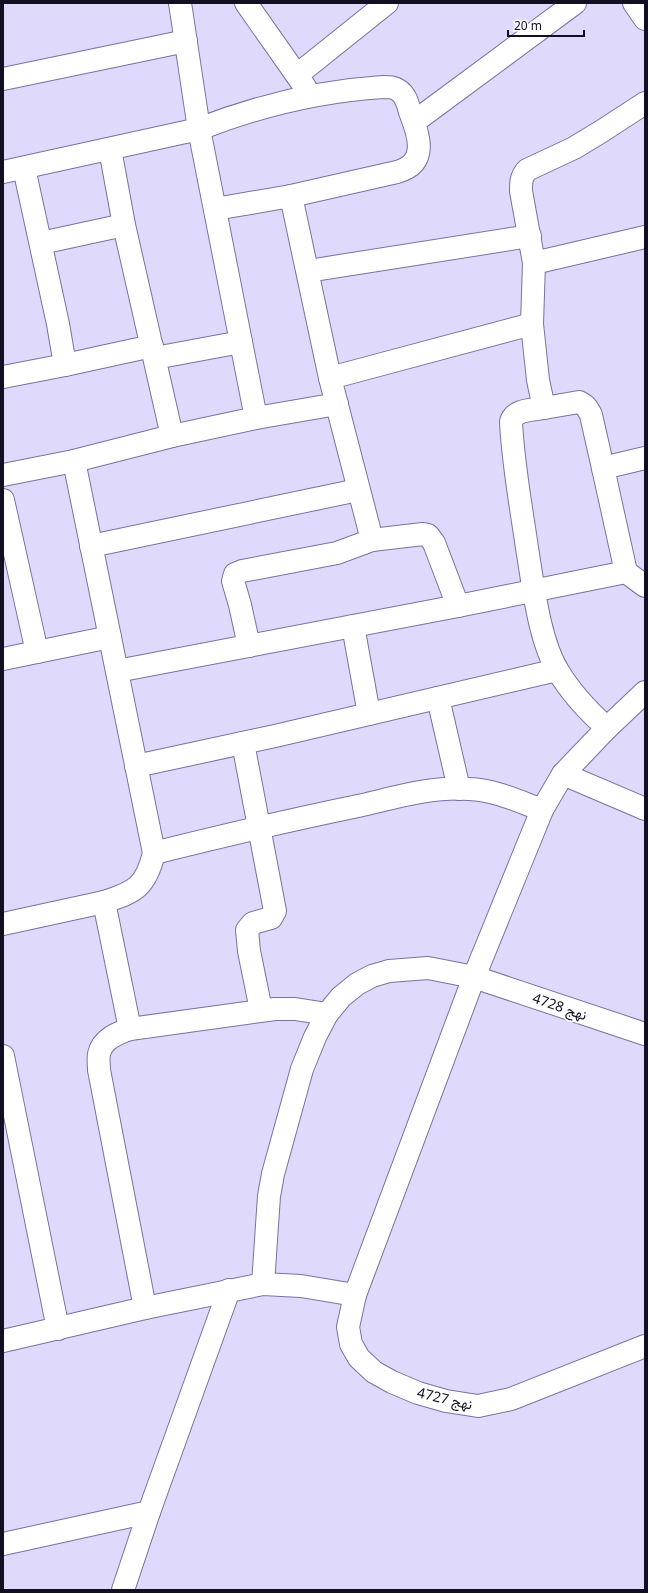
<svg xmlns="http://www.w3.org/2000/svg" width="648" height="1593" font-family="'Noto Sans',Vazirmatn,sans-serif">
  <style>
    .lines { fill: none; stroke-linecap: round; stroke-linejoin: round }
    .street-casing { stroke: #7a71a2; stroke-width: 24 }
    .street { stroke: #fff; stroke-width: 22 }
    .labels { text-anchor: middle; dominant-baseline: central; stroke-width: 3.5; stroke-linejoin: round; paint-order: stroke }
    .street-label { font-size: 14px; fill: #130f22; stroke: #fff }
  </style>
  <rect width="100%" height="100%" fill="#dfdafb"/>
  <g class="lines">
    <!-- street casing -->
    <g class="street-casing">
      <g id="street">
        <path d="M 180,3 L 199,129 C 258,106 320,91 383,87 C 389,87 394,87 398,90 C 406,95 408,104 410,112 C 419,135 429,163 397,172 L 291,196"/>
        <polyline points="246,3 305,87"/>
        <polyline points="634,3 645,19"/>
        <polyline points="297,75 387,3"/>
        <polyline points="3,79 186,41"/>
        <polyline points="414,122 575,3"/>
        <polyline points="110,149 124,225 172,436"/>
        <polyline points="3,172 199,129 241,342 155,358"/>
        <polyline points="215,209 291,196 330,378"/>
        <polyline points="41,243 124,225"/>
        <path d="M 534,263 L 521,191 C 521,182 521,177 527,170 L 574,148 L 602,131 L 645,103"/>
        <polyline points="308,271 530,236"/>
        <polyline points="241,342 256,418"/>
        <polyline points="65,365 152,346"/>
        <polyline points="3,377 65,365 58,324 24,168"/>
        <path d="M 544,408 C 533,410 514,409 511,422 C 513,464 521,506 527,548 C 533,584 539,640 558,671 C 571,693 588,711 607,728"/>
        <polyline points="645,458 603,468 626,572 645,586"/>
        <path d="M 74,461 L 154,853 C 146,886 136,892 104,902 L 130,1029"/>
        <path d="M 603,468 L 591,415 C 588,409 586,405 579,402 L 544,408 L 538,380 L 532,324 L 534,263 L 645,237"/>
        <polyline points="3,475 74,461 172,436 256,418 337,404"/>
        <polyline points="3,500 37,652 110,637"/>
        <polyline points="91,546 358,490"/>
        <polyline points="458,606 434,543 428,535 423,534 372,540 330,378 532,324"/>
        <polyline points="353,626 369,714"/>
        <polyline points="249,646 240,605 233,581 235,574 242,571 337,553 372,540"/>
        <polyline points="3,659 37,652"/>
        <polyline points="117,671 458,606 626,572"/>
        <polyline points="438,698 459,789"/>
        <polyline points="243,743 275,911 271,918 253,923 247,930 249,951 261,1010"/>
        <polyline points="136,766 275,736 557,670"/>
        <polyline points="563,774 645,809"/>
        <path d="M 154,853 C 222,836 290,820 358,806 C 394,798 432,786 469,789 C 495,790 518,801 542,810"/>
        <polyline points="3,924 104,902"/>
        <polyline points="3,1056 58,1329"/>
        <polyline points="263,1284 269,1196 273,1174 302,1069 315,1037 327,1014 341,997 357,984 372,976 389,971 428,968 474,977 645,1034"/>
        <polyline points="355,1295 348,1327 351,1344 359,1358 374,1372 392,1382 418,1393 446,1401 478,1406 511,1399 645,1346"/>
        <path d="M 145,1308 L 99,1070 C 99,1065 98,1059 99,1054 C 102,1039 118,1033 130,1029 L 275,1009 L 295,1009 L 327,1014"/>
        <polyline points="3,1341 145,1308 263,1284 301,1286 355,1295 474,977 542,810 563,774 607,728 645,692"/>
        <polyline points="3,1544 149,1512"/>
        <polyline points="123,1590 149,1512 229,1290"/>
      </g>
    </g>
    <!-- street -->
    <use href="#street" class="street"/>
  </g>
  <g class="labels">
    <!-- street labels -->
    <g class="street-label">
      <text transform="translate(560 1006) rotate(19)">نهج 4728</text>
      <text transform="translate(445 1398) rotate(13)">نهج 4727</text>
    </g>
  </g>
  <!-- border -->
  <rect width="648" height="1593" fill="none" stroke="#130f22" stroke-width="8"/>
  <!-- scale -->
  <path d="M508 30v6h76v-6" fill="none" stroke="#130f22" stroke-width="2"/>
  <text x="514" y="30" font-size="12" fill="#130f22" stroke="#ffffff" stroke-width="3" paint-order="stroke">20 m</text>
</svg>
